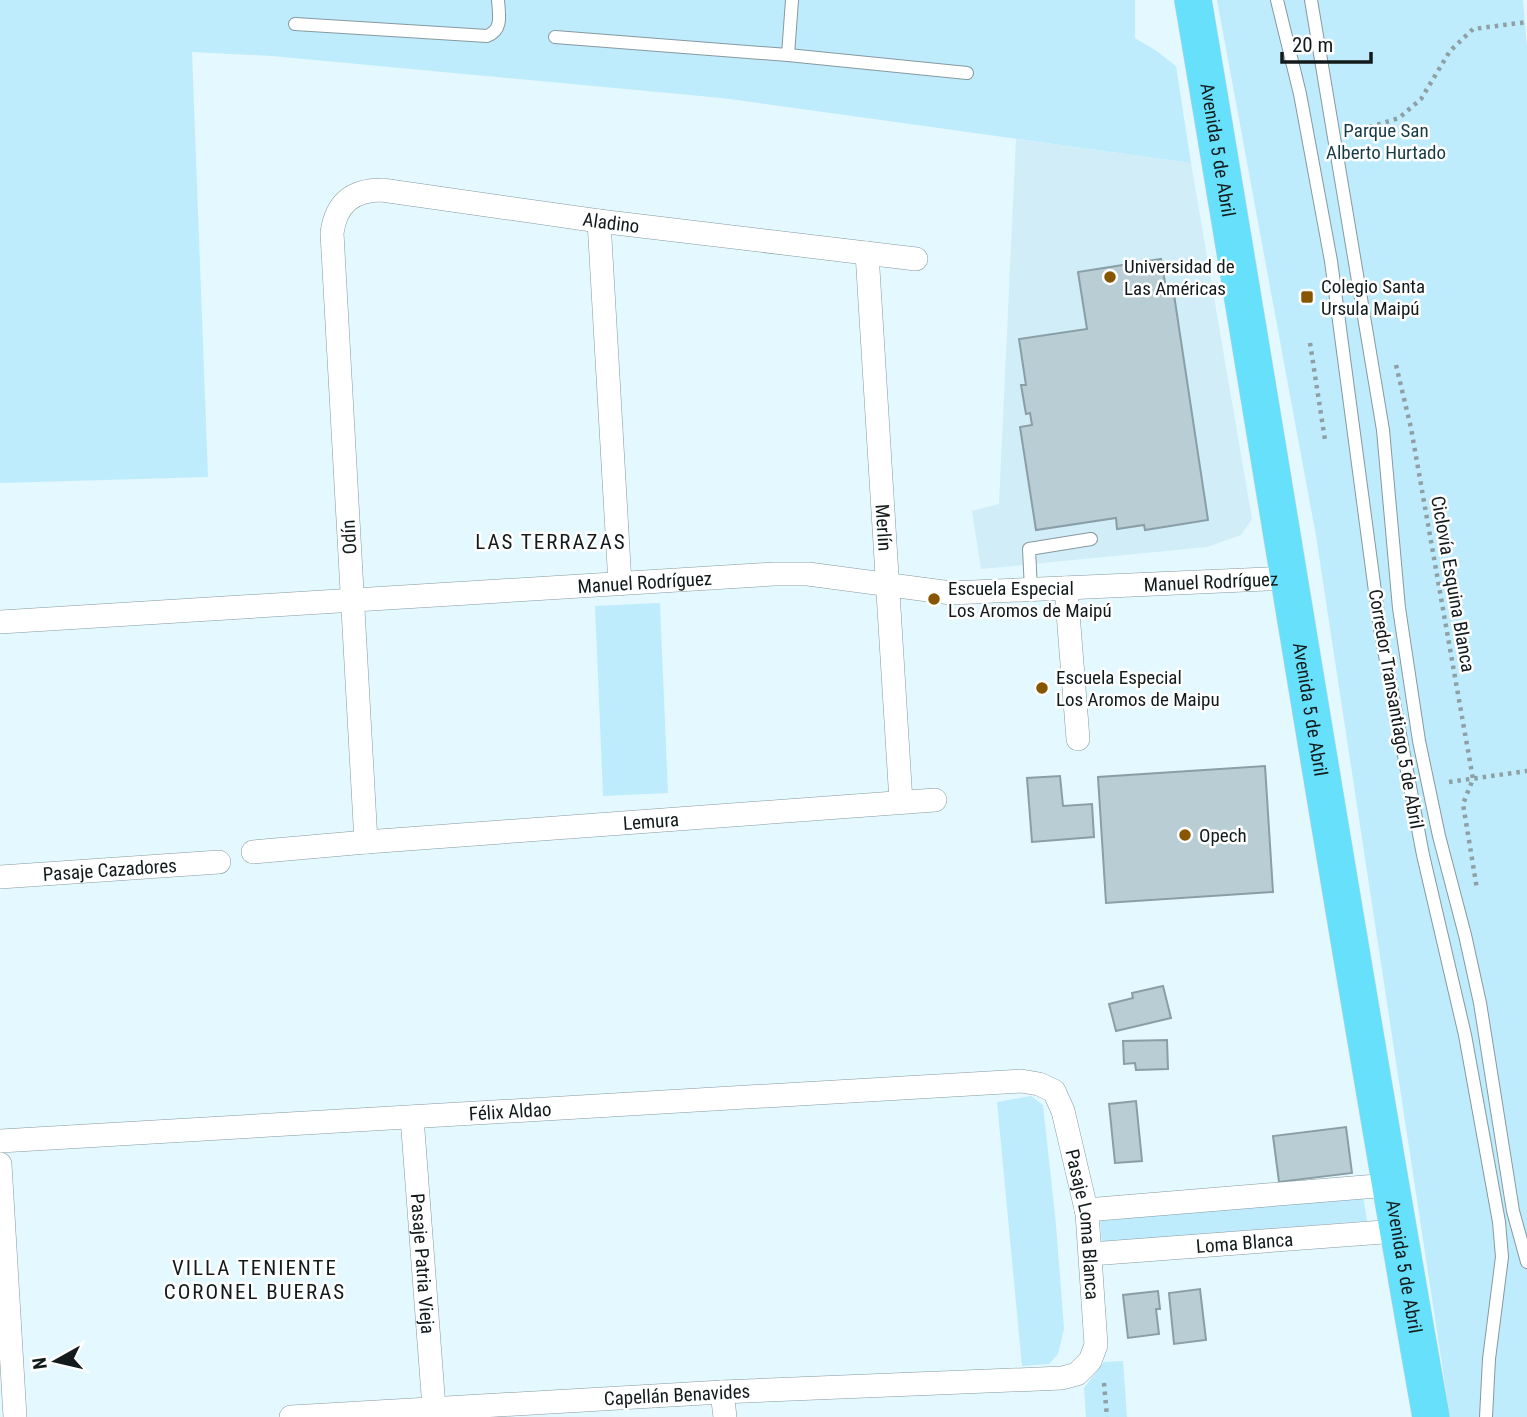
<svg xmlns="http://www.w3.org/2000/svg" width="1527" height="1417" font-family="'Roboto Condensed',sans-serif">
  <style>
    .built { fill: #d0edf8 }
    .green { fill: #beecfc }
    .building { fill: #b9cdd5; stroke: #8a9ea5; stroke-width: 2 }
    .lines { fill: none; stroke-linecap: round; stroke-linejoin: round }
    .lane-casing { stroke: #8699a0; stroke-width: 14 }
    .street-casing { stroke: #8699a0; stroke-width: 24 }
    .primary-casing { stroke: #d4d6d6; stroke-width: 38 }
    .path { stroke: #8f9fa4; stroke-width: 4.5; stroke-dasharray: 3.5 5; stroke-linecap: butt }
    .lane { stroke: #fff; stroke-width: 12 }
    .street { stroke: #fff; stroke-width: 23 }
    .primary { stroke: #67e1fb; stroke-width: 37 }
    .poi-dot { fill: #885600; stroke: #fff; stroke-width: 2.5 }
    .labels { text-anchor: middle; dominant-baseline: central; stroke-width: 5; stroke-linejoin: round; paint-order: stroke }
    .park-label { font-size: 19px; fill: #153b46; stroke: #fff }
    .street-label { font-size: 19px; fill: #121a1c; stroke: #fff }
    .poi-label { font-size: 19px; fill: #121a1c; stroke: #fff; text-anchor: start }
    .neighbourhood-label { font-size: 21px; letter-spacing: 2px; fill: #121a1c; stroke: #fff }
  </style>
  <rect width="100%" height="100%" fill="#e3f8ff"/>
  <!-- built -->
  <polygon class="built" points="1016,139 1191,163 1252,519 1241,535 1207,547 981,569 972,511 999,504"/>
  <!-- green -->
  <g class="green">
    <polygon points="0,0 1135,0 1135,38 1155,50 1176,66 1191,163 722,98 272,56 192,52 208,477 0,483"/>
    <polygon points="1217,0 1523,0 1527,47 1527,1417 1450,1417 1316,536"/>
    <polygon points="660,603 668,793 603,796 595,606"/>
    <polygon points="1031,1096 1043,1105 1056,1225 1064,1329 1058,1354 1049,1364 1022,1366 997,1102"/>
    <polygon points="1363,1196 1367,1221 1102,1242 1100,1221"/>
    <polygon points="1123,1361 1127,1417 1086,1417 1084,1388 1104,1362"/>
  </g>
  <!-- building -->
  <g class="building">
    <polygon points="1161,259 1166,289 1173,288 1208,520 1145,530 1144,525 1117,529 1116,518 1036,530 1020,427 1032,425 1030,413 1026,414 1021,385 1026,385 1019,339 1087,329 1078,272"/>
    <polygon points="1265,766 1273,892 1106,903 1098,777"/>
    <polygon points="1060,776 1063,806 1092,804 1094,837 1032,842 1027,778"/>
    <polygon points="1163,986 1171,1018 1116,1031 1109,1004 1133,998 1132,993"/>
    <polygon points="1167,1040 1168,1069 1136,1070 1135,1063 1124,1064 1123,1041"/>
    <polygon points="1136,1101 1142,1161 1115,1163 1109,1104"/>
    <polygon points="1346,1127 1352,1173 1279,1182 1273,1136"/>
    <polygon points="1200,1289 1206,1340 1174,1344 1169,1293"/>
    <polygon points="1158,1291 1160,1309 1156,1309 1159,1334 1128,1338 1123,1295"/>
  </g>
  <g class="lines">
    <!-- lane casing -->
    <g class="lane-casing">
      <g id="lane">
        <polyline points="1277,0 1300,94 1331,261 1380,629 1423,855 1465,1035 1499,1222 1502,1257 1489,1359 1486,1417"/>
        <polyline points="1311,0 1383,430 1399,608 1419,741 1439,836 1465,935 1480,1003 1513,1211 1527,1262"/>
        <path d="M 295,24 L 487,36 C 503,30 499,15 498,0"/>
        <polyline points="555,37 788,55 792,0"/>
        <polyline points="788,55 967,73"/>
        <polyline points="1031,590 1029,549 1091,539"/>
      </g>
    </g>
    <!-- street casing -->
    <g class="street-casing">
      <g id="street">
        <polyline points="599,221 620,584"/>
        <path id="s1" d="M 867,253 L 901,802"/>
        <polyline points="1066,588 1078,739"/>
        <path id="s2" d="M 0,622 L 774,574 L 808,574 L 951,593 L 1290,578"/>
        <path id="s3" d="M 366,842 L 332,233 C 336,204 352,190 382,190 L 599,221 L 916,259"/>
        <path id="s4" d="M 253,852 L 366,842 L 935,800"/>
        <path id="s5" d="M 0,877 L 219,862"/>
        <path id="s6" d="M 412,1117 L 434,1408"/>
        <path id="s7" d="M 0,1141 L 1021,1081 L 1039,1084 L 1054,1091 L 1063,1111 L 1087,1213 L 1096,1345 L 1090,1361 L 1077,1374 L 1062,1378 L 722,1392 L 291,1417"/>
        <polyline points="0,1164 15,1417"/>
        <polyline points="1086,1210 1389,1185"/>
        <path id="s8" d="M 1091,1254 L 1397,1231"/>
        <polyline points="722,1392 725,1417"/>
      </g>
    </g>
    <!-- primary casing -->
    <g class="primary-casing">
      <g id="primary">
        <path id="s9" d="M 1193,0 C 1273,472 1347,945 1431,1417"/>
      </g>
    </g>
    <!-- path -->
    <g class="path">
      <polyline points="1353,132 1399,118 1421,99 1450,51 1473,29 1527,22"/>
      <polyline points="1310,343 1325,440"/>
      <polyline points="1396,365 1411,428 1473,779 1463,804 1477,889"/>
      <polyline points="1449,782 1527,771"/>
      <polyline points="1104,1383 1107,1417"/>
    </g>
    <!-- lane -->
    <use href="#lane" class="lane"/>
    <!-- street -->
    <use href="#street" class="street"/>
    <!-- primary -->
    <use href="#primary" class="primary"/>
  </g>
  <!-- markers -->
  <g class="poi-dot">
    <circle cx="1110" cy="277" r="7"/>
    <rect x="1300" y="290" width="14" height="14" rx="3.5"/>
    <circle cx="934" cy="599" r="7"/>
    <circle cx="1042" cy="688" r="7"/>
    <circle cx="1185" cy="835" r="7"/>
  </g>
  <g class="labels">
    <!-- park labels -->
    <g class="park-label">
      <text x="1386" y="130">Parque San<tspan x="1386" dy="22">Alberto Hurtado</tspan></text>
    </g>
    <!-- street labels -->
    <g class="street-label">
      <text stroke="none"><textPath href="#s9" startOffset="152">Avenida 5 de Abril</textPath></text>
      <text stroke="none"><textPath href="#s3" startOffset="915">Aladino</textPath></text>
      <text stroke="none"><textPath href="#s1" startOffset="275">Merlín</textPath></text>
      <text transform="translate(349 537) rotate(-93)">Odín</text>
      <text stroke="none"><textPath href="#s2" startOffset="1214">Manuel Rodríguez</textPath></text>
      <text stroke="none"><textPath href="#s2" startOffset="646">Manuel Rodríguez</textPath></text>
      <text transform="translate(1453 584) rotate(80)">Ciclovía Esquina Blanca</text>
      <text stroke="none"><textPath href="#s9" startOffset="719">Avenida 5 de Abril</textPath></text>
      <text transform="translate(1396 709) rotate(80)">Corredor Transantiago 5 de Abril</text>
      <text stroke="none"><textPath href="#s4" startOffset="399">Lemura</textPath></text>
      <text stroke="none"><textPath href="#s5" startOffset="110">Pasaje Cazadores</textPath></text>
      <text stroke="none"><textPath href="#s7" startOffset="511">Félix Aldao</textPath></text>
      <text stroke="none"><textPath href="#s7" startOffset="1195">Pasaje Loma Blanca</textPath></text>
      <text stroke="none"><textPath href="#s8" startOffset="154">Loma Blanca</textPath></text>
      <text stroke="none"><textPath href="#s6" startOffset="147">Pasaje Patria Vieja</textPath></text>
      <text stroke="none"><textPath href="#s9" startOffset="1284">Avenida 5 de Abril</textPath></text>
      <text transform="translate(677 1395) rotate(-3)">Capellán Benavides</text>
    </g>
    <!-- poi labels -->
    <g class="poi-label">
      <text x="1124" y="266">Universidad de<tspan x="1124" dy="22">Las Américas</tspan></text>
      <text x="1321" y="286">Colegio Santa<tspan x="1321" dy="22">Ursula Maipú</tspan></text>
      <text x="948" y="588">Escuela Especial<tspan x="948" dy="22">Los Aromos de Maipú</tspan></text>
      <text x="1056" y="677">Escuela Especial<tspan x="1056" dy="22">Los Aromos de Maipu</tspan></text>
      <text x="1199" y="835">Opech</text>
    </g>
    <!-- neighbourhood labels -->
    <g class="neighbourhood-label">
      <text x="551" y="542">LAS TERRAZAS</text>
      <text x="255" y="1268">VILLA TENIENTE<tspan x="255" dy="24">CORONEL BUERAS</tspan></text>
    </g>
  </g>
  <!-- north arrow -->
  <g transform="translate(56 1361) rotate(262)" stroke="#ffffff" stroke-width="5" paint-order="stroke">
  <path d="M0-5L12 26L0 18L-12 26Z" fill="#121a1c"/>
  <text y="-10" font-size="19" font-weight="bold" text-anchor="middle" fill="#121a1c">N</text>
  </g>
  <!-- scale -->
  <path d="M1282 52v10h89v-10" fill="none" stroke="#121a1c" stroke-width="3.5"/>
  <text x="1292" y="52" font-size="21" fill="#121a1c" stroke="#ffffff" stroke-width="5" paint-order="stroke">20 m</text>
</svg>
